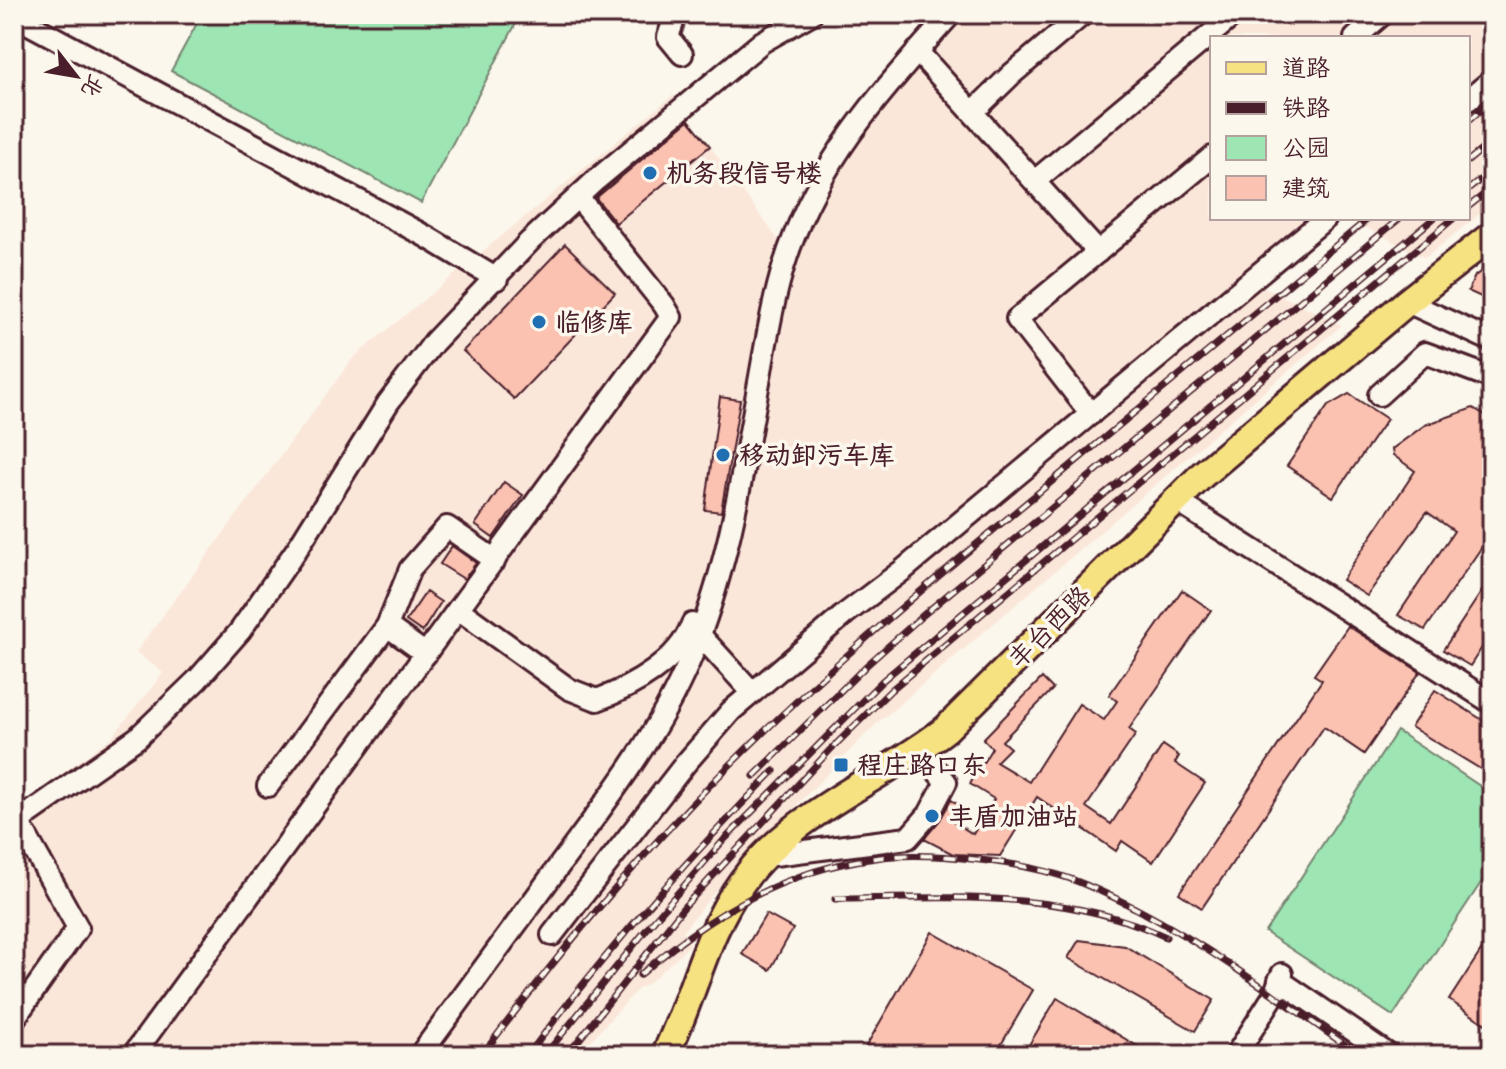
<svg xmlns="http://www.w3.org/2000/svg" width="1506" height="1069" font-family="Itim,'LXGW WenKai TC',sans-serif">
  <style>
    .built { fill: #fbe7da }
    .green { fill: #9de5b3; stroke: #74826f; stroke-width: 2 }
    .building { fill: #fbc2b1; stroke: #4a1f2b; stroke-width: 2 }
    .lines { fill: none; stroke-linecap: round; stroke-linejoin: round }
    .minor-casing { stroke: #4a1f2b; stroke-width: 26 }
    .major-casing { stroke: #4a1f2b; stroke-width: 32 }
    .minor { stroke: #fbf7ec; stroke-width: 20 }
    .major { stroke: #f7e281; stroke-width: 26 }
    .rail-casing { stroke: #4a1f2b; stroke-width: 7 }
    .rail { stroke: #fbf7ec; stroke-width: 4; stroke-dasharray: 12; stroke-linecap: butt }
    .poi-dot { fill: #1f6fb2; stroke: #fbf7ec; stroke-width: 3 }
    .labels { text-anchor: middle; dominant-baseline: central; stroke-width: 7; stroke-linejoin: round; paint-order: stroke }
    .poi-label { font-size: 26px; font-weight: bold; fill: #4a1f2b; stroke: #fbf7ec; text-anchor: start }
    .street-label { font-size: 26px; fill: #4a1f2b; stroke: #fbf7ec }
  </style>
  <rect width="100%" height="100%" fill="#fbf7ec"/>
  <filter id="ink" filterUnits="userSpaceOnUse"><feTurbulence type="fractalNoise" baseFrequency=".0125" numOctaves="2"/><feDisplacementMap in="SourceGraphic" scale="16" xChannelSelector="R" yChannelSelector="G"/><feConvolveMatrix kernelMatrix="1 2 1 2 8 2 1 2 1" color-interpolation-filters="sRGB"/></filter>
  <g filter="url(#ink)">
    <!-- built -->
    <polygon class="built" points="952,14 1492,14 1492,204 1425,258 1347,218 1468,218 1468,38 1212,38 1212,218 1343,218 1260,285 1342,325 873,727 727,877 683,931 690,945 650,982 638,989 578,1055 14,1055 14,813 71,767 112,737 163,673 136,652 353,358 673,95 782,245 825,165 892,66"/>
    <!-- green -->
    <g class="green">
      <polygon points="202,14 521,14 421,203 171,71"/>
      <polygon points="1397,731 1492,794 1492,866 1393,1016 1265,932"/>
    </g>
    <!-- building -->
    <g class="building">
      <polygon points="689,120 710,146 616,223 596,198"/>
      <polygon points="565,244 615,293 514,399 463,351"/>
      <polygon points="1492,263 1492,302 1468,291 1475,276"/>
      <polygon points="1349,394 1387,419 1333,497 1287,466 1328,406"/>
      <polygon points="720,397 740,400 721,512 705,510"/>
      <polygon points="1473,408 1492,419 1492,532 1425,630 1398,615 1454,531 1427,512 1367,596 1342,580 1415,471 1393,455 1392,449 1425,425"/>
      <polygon points="504,482 523,495 493,538 475,525"/>
      <polygon points="452,546 476,563 464,579 440,564"/>
      <polygon points="1492,576 1492,632 1470,666 1443,650"/>
      <polygon points="1182,590 1211,610 1129,729 1136,734 1086,807 1111,824 1163,745 1179,756 1175,763 1205,783 1153,862 1122,841 1116,851 1037,797 1000,856 953,854 924,839 940,820 951,800 963,807 954,822 973,834 994,799 970,784 992,748 983,739 1042,678 1053,689 1002,741 1010,748 996,762 1029,782 1079,704 1104,720 1117,701 1109,695"/>
      <polygon points="426,592 441,602 422,632 406,621"/>
      <polygon points="1348,626 1420,672 1364,754 1324,727 1202,908 1179,893 1322,680 1314,675"/>
      <polygon points="1435,690 1492,726 1492,776 1411,727"/>
      <polygon points="766,914 793,929 770,970 742,954"/>
      <polygon points="932,932 1033,990 995,1055 861,1055"/>
      <polygon points="1492,934 1492,1017 1487,1025 1449,1000"/>
      <polygon points="1079,940 1125,946 1214,1000 1195,1031 1068,958"/>
      <polygon points="1057,998 1152,1055 1023,1055"/>
    </g>
    <g class="lines">
      <!-- minor casing -->
      <g class="minor-casing">
        <g id="minor">
          <polyline points="676,14 668,37 682,54"/>
          <polyline points="14,16 427,237 497,279"/>
          <polyline points="1355,38 1383,14"/>
          <polyline points="917,51 1098,252"/>
          <polyline points="1468,100 1492,80"/>
          <polyline points="973,112 1012,74 1083,14"/>
          <polyline points="1036,180 1235,14"/>
          <polyline points="1407,302 1492,341"/>
          <polyline points="1379,395 1425,353 1492,378"/>
          <polyline points="1091,414 1017,319 1212,157"/>
          <polyline points="1175,500 1492,703"/>
          <path d="M 458,609 L 569,689 L 597,700 C 633,687 679,661 692,624"/>
          <polyline points="387,626 426,654"/>
          <polyline points="699,634 752,692"/>
          <polyline points="268,786 387,626 410,569 447,527 495,560"/>
          <polyline points="14,824 137,738 198,679 240,631 297,549 388,403 434,342 530,241 596,180 762,42 811,14"/>
          <polyline points="766,856 908,838 929,814 946,782 919,750"/>
          <polyline points="552,935 685,764 731,711 845,614 903,570 1326,218"/>
          <polyline points="1279,980 1389,1055"/>
          <polyline points="14,1019 78,928 18,821"/>
          <polyline points="133,1055 671,317 664,305 578,197"/>
          <path d="M 420,1055 C 469,988 518,922 567,855 C 612,794 659,732 689,662 C 726,577 741,483 757,393 C 767,340 774,285 795,234 C 828,150 891,80 951,14"/>
          <polyline points="1236,1055 1274,995 1282,974"/>
        </g>
      </g>
      <!-- major casing -->
      <g class="major-casing">
        <path id="major" d="M 665,1055 C 693,999 705,933 742,882 C 792,812 881,780 946,729 L 1202,475 L 1407,302 L 1492,235"/>
      </g>
      <!-- minor -->
      <use href="#minor" class="minor"/>
      <!-- major -->
      <use href="#major" class="major"/>
      <!-- rail casing -->
      <g class="rail-casing">
        <g id="rail">
          <polyline points="1468,121 1492,101"/>
          <polyline points="1468,161 1492,141"/>
          <polyline points="1468,190 1492,170"/>
          <polyline points="1468,207 1492,188"/>
          <polyline points="754,776 867,665 922,616 1400,218"/>
          <path d="M 835,899 C 945,898 1065,889 1166,937"/>
          <path d="M 640,975 C 707,916 786,869 876,858 C 910,853 946,856 980,860 C 1015,864 1052,870 1086,885 C 1184,926 1272,994 1359,1055"/>
          <path d="M 482,1055 C 546,970 613,887 686,810 C 795,695 916,594 1038,493 C 1148,401 1258,310 1369,218"/>
          <path d="M 528,1055 C 603,955 686,860 774,771"/>
          <polyline points="545,1055 655,919 723,841 882,681 1434,218"/>
          <polyline points="567,1055 683,908 830,750 891,690 1454,218"/>
        </g>
      </g>
      <!-- rail -->
      <use href="#rail" class="rail"/>
    </g>
  </g>
  <!-- markers -->
  <g class="poi-dot">
    <circle cx="650" cy="173" r="8"/>
    <circle cx="539" cy="322" r="8"/>
    <circle cx="723" cy="455" r="8"/>
    <rect x="833" y="757" width="16" height="16" rx="4"/>
    <circle cx="932" cy="816" r="8"/>
  </g>
  <g class="labels">
    <!-- poi labels -->
    <g class="poi-label">
      <text x="666" y="173">机务段信号楼</text>
      <text x="555" y="322">临修库</text>
      <text x="739" y="455">移动卸污车库</text>
      <text x="857" y="765">程庄路口东</text>
      <text x="948" y="816">丰盾加油站</text>
    </g>
    <!-- street labels -->
    <g class="street-label">
      <text transform="translate(1049 627) rotate(-45)">丰台西路</text>
    </g>
  </g>
  <!-- margin -->
  <rect width="1506" height="1069" fill="none" stroke="#fbf7ec" stroke-width="48"/>
  <rect x="24" y="24" width="1458" height="1021" fill="none" stroke="#4a1f2b" stroke-width="3" filter="url(#ink)"/>
  <!-- legend -->
  <rect x="1210" y="36" width="260" height="184" fill="#fbf7ec" stroke="#b4a19f" stroke-width="2"/>
  <rect x="1226" y="62" width="40" height="12" fill="#f7e281" stroke="#b4a19f" stroke-width="2"/>
  <text x="1282" y="76" font-size="24" fill="#4a1f2b">道路</text>
  <rect x="1226" y="102" width="40" height="12" fill="#4a1f2b" stroke="#b4a19f" stroke-width="2"/>
  <text x="1282" y="116" font-size="24" fill="#4a1f2b">铁路</text>
  <rect x="1226" y="136" width="40" height="24" fill="#9de5b3" stroke="#b4a19f" stroke-width="2"/>
  <text x="1282" y="156" font-size="24" fill="#4a1f2b">公园</text>
  <rect x="1226" y="176" width="40" height="24" fill="#fbc2b1" stroke="#b4a19f" stroke-width="2"/>
  <text x="1282" y="196" font-size="24" fill="#4a1f2b">建筑</text>
  <!-- north arrow -->
  <g transform="translate(76 76) rotate(121)" stroke="#fbf7ec" stroke-width="6" paint-order="stroke">
  <path d="M0-6L14 30L0 20L-14 30Z" fill="#4a1f2b"/>
  <text y="-12" font-size="22" font-weight="bold" text-anchor="middle" fill="#4a1f2b">北</text>
  </g>
</svg>
